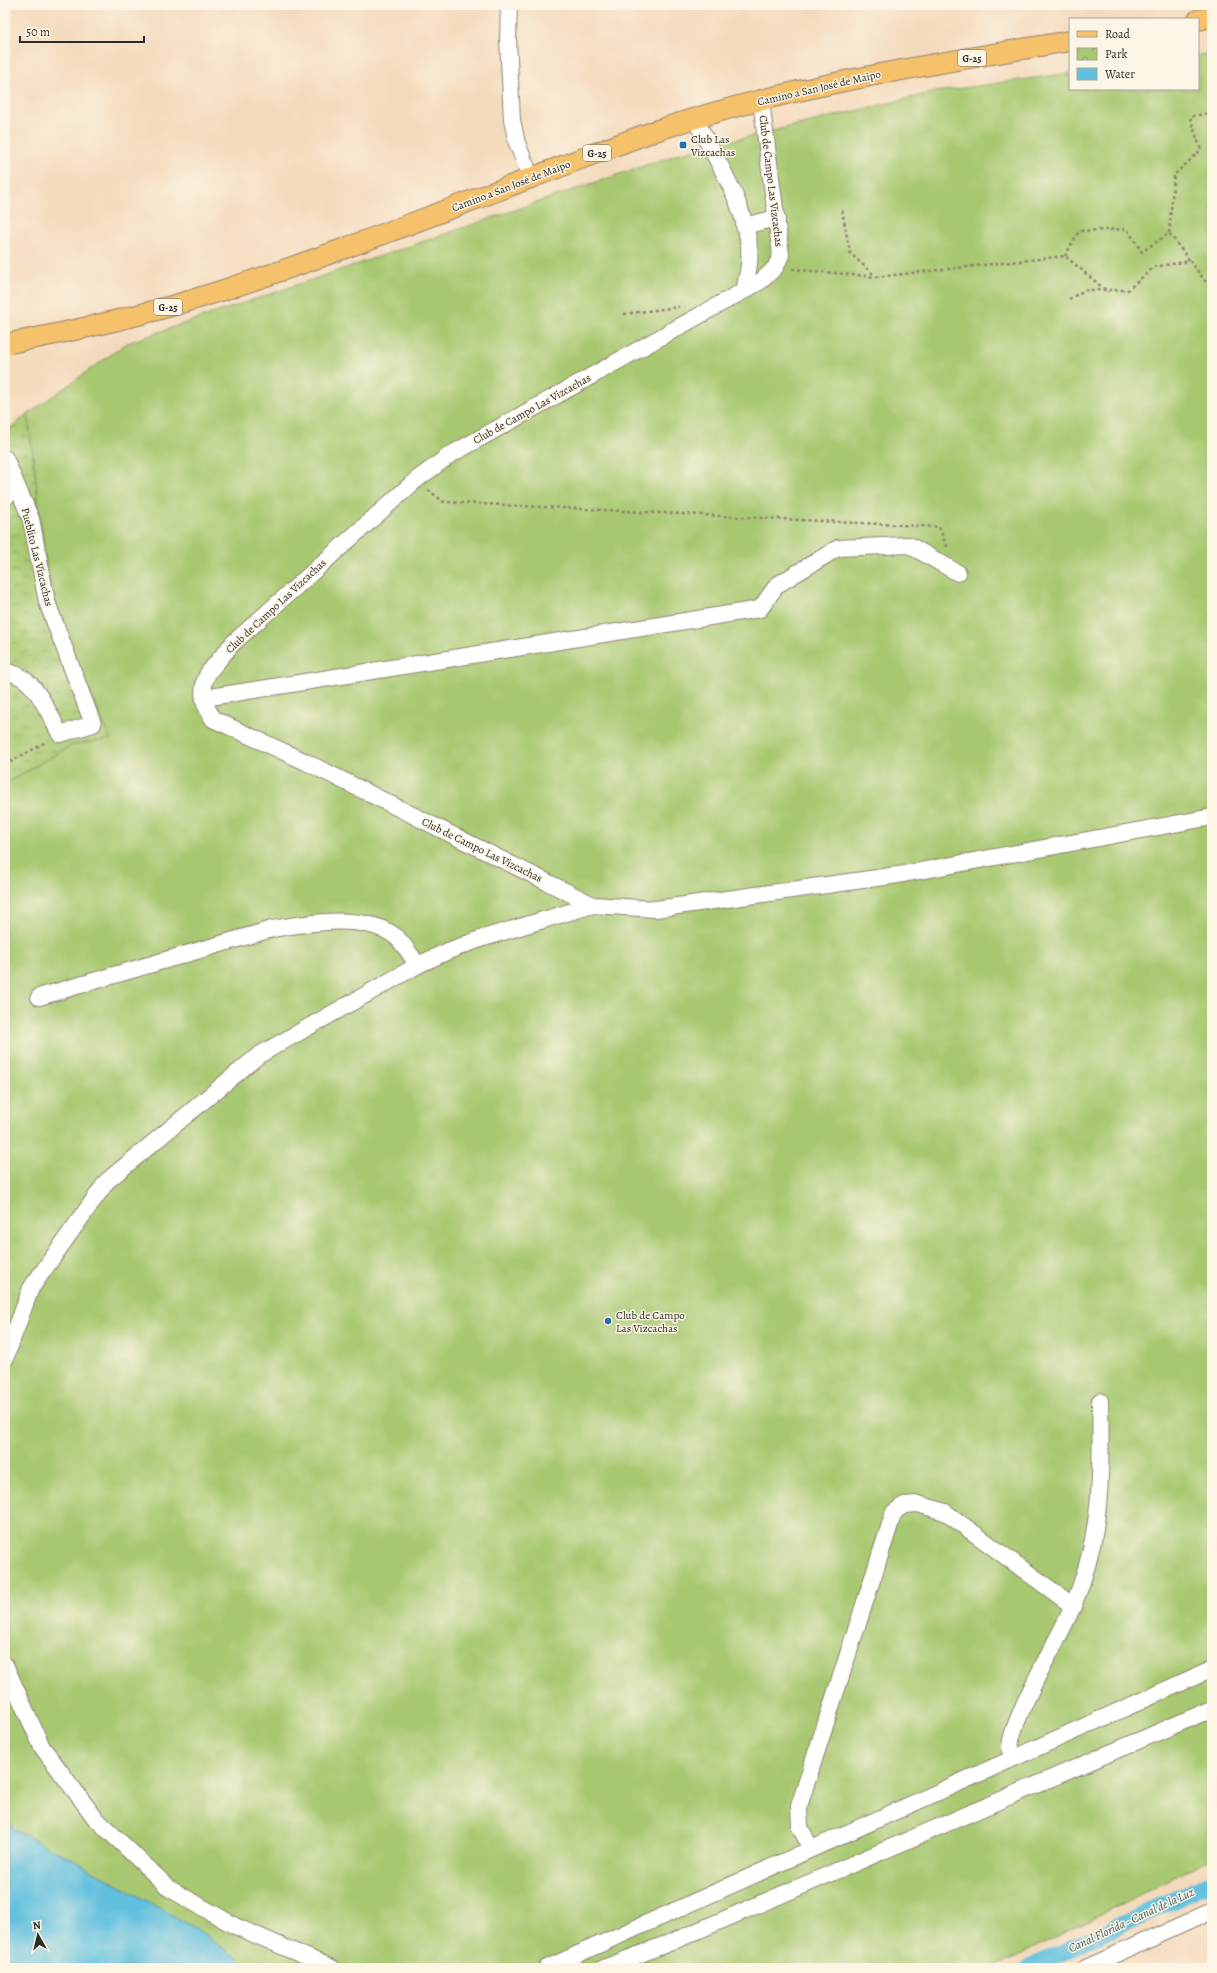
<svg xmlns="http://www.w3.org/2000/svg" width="1217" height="1973" font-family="Alegreya,serif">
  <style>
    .park { fill: url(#park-crowns); stroke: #697a4e }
    .garden { fill: #a7c870; stroke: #697a4e }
    .water { fill: #60c0de; stroke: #467684 }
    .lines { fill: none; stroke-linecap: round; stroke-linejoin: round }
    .canal { stroke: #60c0de; stroke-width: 17 }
    .minor-casing { stroke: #908274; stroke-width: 18 }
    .major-casing { stroke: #908274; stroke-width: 22 }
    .path { stroke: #908274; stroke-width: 2.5; stroke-dasharray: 3 3; stroke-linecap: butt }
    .minor { stroke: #fff; stroke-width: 16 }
    .major { stroke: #f5c16b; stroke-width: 20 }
    .poi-dot { fill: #1f6fb2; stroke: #fcf5e5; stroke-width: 1.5 }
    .labels { text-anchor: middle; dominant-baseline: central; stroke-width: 3; stroke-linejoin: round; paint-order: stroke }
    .shield { fill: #fcf5e5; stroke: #6a6863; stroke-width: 1 }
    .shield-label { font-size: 10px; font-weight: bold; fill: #2b2b2b }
    .street-label { font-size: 11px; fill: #2b2b2b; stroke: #fcf5e5 }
    .poi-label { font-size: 11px; fill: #2b2b2b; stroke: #fcf5e5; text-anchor: start }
    .water-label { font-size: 12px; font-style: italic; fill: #3b5861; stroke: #fcf5e5 }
  </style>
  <defs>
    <pattern id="park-crowns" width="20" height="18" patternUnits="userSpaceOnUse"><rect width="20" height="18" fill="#a7c870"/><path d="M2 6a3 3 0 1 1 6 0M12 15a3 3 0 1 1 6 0" fill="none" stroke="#88a35c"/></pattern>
  </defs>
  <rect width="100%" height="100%" fill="#fcf5e5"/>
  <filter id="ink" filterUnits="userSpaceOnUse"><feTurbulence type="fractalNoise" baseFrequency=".025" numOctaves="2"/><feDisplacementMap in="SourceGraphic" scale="8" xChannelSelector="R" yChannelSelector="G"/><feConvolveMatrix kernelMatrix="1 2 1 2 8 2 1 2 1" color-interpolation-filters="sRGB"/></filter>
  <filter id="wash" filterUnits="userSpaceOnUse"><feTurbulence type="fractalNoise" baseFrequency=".012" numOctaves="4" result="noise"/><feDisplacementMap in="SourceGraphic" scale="16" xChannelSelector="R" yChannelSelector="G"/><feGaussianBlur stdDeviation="0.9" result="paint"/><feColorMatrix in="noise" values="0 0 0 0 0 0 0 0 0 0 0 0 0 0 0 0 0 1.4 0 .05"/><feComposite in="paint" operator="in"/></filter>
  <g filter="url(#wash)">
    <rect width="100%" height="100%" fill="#f4dabc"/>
    <!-- park -->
    <polygon class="park" points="28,414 47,572 78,667 111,739 72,745 5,784 5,432"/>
    <!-- garden -->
    <polygon class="garden" points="1212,53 1212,1858 1022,1954 991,1968 5,1968 5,784 72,745 111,739 78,667 61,623 47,572 28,414 127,343 684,152 935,92 1070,73 1070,89 1198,89 1198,55"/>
    <!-- water -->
    <polygon class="water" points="5,1809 13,1829 74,1860 197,1929 251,1968 30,1968 5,1956"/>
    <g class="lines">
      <!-- canal -->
      <polyline class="canal" points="1029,1968 1212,1882"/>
    </g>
  </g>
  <g filter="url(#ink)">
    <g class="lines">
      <!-- minor casing -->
      <g class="minor-casing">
        <g id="minor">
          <polyline points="509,5 508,39 512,120 517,143 531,178"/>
          <path d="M 695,119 C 716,159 754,217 749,264 C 748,273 746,282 744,291"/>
          <polyline points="744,226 777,218"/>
          <path d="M 5,458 L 31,519 L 47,602 L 93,724 L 60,734 C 47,711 35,674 5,672"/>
          <polyline points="5,498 16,486"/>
          <polyline points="204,698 760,609 777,585 838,548 909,545 958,573"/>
          <polyline points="593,905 306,762 213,719 205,704 203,694 204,683 208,673 233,643 416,480 450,455 761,281 775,268 781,255 761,101"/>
          <path d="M 39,997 L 272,929 C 309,923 363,913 395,936 C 404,943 411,957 418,965"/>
          <polyline points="5,1359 31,1288 107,1181 259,1055 418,965 448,951 483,938 593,905 656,909 898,875 1212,817"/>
          <polyline points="5,1665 42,1747 95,1818 170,1889 235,1926 332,1968"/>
          <path d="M 1013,1758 C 1012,1755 1009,1750 1010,1747 C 1011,1733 1018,1719 1023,1707 C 1038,1672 1058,1640 1073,1606 C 1102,1537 1102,1474 1100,1401"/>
          <polyline points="811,1849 800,1827 799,1806 894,1512 904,1505 918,1504 945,1512 1073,1606"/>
          <polyline points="547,1968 1212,1669"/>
          <polyline points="604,1968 674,1941 1212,1709"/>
          <polyline points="1086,1968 1212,1911"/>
        </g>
      </g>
      <!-- major casing -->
      <g class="major-casing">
        <g id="major">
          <polyline points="1198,20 1212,17"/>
          <path d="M 5,344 C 75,331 143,316 211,294 C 319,260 425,218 531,178 C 574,162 617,144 661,129 C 794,85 933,64 1070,41"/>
        </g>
      </g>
      <!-- path -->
      <g class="path">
        <polyline points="842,210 850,253 875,276"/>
        <polyline points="1169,233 1174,175 1201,150 1190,117 1212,112"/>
        <polyline points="1065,256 1079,231 1127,229 1142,252 1169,233 1190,261"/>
        <polyline points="792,269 876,277 1065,256 1108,292"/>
        <polyline points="1069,299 1085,290 1128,290 1154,267 1190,261 1212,290"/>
        <polyline points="624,314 679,307"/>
        <polyline points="428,490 444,502 939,527 947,547"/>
        <polyline points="5,765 46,742"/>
      </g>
      <!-- minor -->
      <use href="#minor" class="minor"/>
      <!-- major -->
      <use href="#major" class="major"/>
    </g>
  </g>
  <!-- markers -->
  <g class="poi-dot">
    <rect x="679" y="141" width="8" height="8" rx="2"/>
    <circle cx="608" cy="1321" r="4"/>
  </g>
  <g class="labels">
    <!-- shield labels -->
    <g class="shield">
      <rect x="958" y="50" width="28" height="16" rx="3"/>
      <rect x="583" y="145" width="28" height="16" rx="3"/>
      <rect x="154" y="299" width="28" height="16" rx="3"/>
    </g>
    <g class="shield-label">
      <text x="972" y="58">G-25</text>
      <text x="597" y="153">G-25</text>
      <text x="168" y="307">G-25</text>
    </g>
    <!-- street labels -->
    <g class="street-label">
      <text transform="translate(819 88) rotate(-13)">Camino a San José de Maipo</text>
      <text transform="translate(771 181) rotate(83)">Club de Campo Las Vizcachas</text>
      <text transform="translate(511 186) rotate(-21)">Camino a San José de Maipo</text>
      <text transform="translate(532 409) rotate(-29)">Club de Campo Las Vizcachas</text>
      <text transform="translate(37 557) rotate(76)">Pueblito Las Vizcachas</text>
      <text transform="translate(276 606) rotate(-43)">Club de Campo Las Vizcachas</text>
      <text transform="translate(482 850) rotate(26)">Club de Campo Las Vizcachas</text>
    </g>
    <!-- poi labels -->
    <g class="poi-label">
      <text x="691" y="139">Club Las<tspan x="691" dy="13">Vizcachas</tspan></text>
      <text x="616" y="1315">Club de Campo<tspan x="616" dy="13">Las Vizcachas</tspan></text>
    </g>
    <!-- water labels -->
    <g class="water-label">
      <text transform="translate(1131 1920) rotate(-25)">Canal Florida - Canal de la Luz</text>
    </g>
  </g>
  <!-- margin -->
  <rect width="1217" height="1973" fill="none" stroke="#fcf5e5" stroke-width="20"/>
  <!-- legend -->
  <rect x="1069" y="18" width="130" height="72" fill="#fcf5e5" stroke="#a8a49b"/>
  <rect x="1077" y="31" width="20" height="6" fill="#f5c16b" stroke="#a8a49b"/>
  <text x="1105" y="38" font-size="12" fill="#2b2b2b">Road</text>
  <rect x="1077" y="48" width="20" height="12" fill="url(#park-crowns)" stroke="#a8a49b"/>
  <text x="1105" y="58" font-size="12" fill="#2b2b2b">Park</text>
  <rect x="1077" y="68" width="20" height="12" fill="#60c0de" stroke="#a8a49b"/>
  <text x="1105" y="78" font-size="12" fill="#2b2b2b">Water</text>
  <!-- north arrow -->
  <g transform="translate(38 1935) rotate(352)" stroke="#fcf5e5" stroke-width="3" paint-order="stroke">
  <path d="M0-3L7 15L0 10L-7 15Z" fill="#2b2b2b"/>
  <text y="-6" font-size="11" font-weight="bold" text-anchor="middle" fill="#2b2b2b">N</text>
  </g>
  <!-- scale -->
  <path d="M20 36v6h124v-6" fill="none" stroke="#2b2b2b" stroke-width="2"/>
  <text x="26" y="36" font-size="12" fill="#2b2b2b" stroke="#fcf5e5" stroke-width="3" paint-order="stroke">50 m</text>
</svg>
